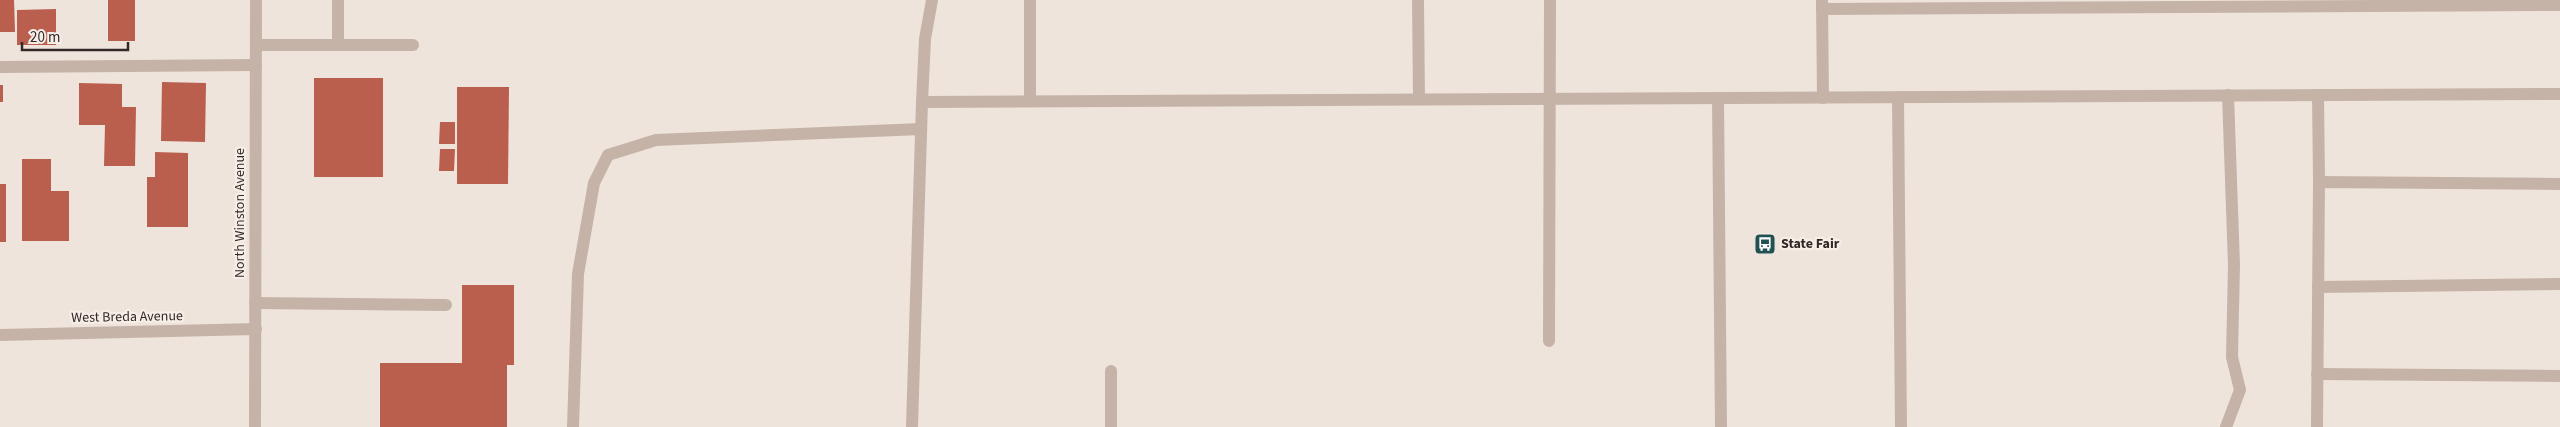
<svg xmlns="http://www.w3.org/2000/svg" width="2560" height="427" font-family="'Source Sans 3',sans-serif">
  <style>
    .building { fill: #ba5e4e }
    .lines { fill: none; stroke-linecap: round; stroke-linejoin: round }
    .lane { stroke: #c6b3a8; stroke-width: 12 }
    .street { stroke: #c6b3a8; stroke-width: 12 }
    .labels { text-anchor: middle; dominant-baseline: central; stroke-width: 4.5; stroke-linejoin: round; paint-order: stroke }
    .street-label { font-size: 14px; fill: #332a28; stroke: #f7eee7 }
    .poi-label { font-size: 14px; font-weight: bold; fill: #332a28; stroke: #f7eee7; text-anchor: start }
  </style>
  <rect width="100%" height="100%" fill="#efe4db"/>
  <!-- building -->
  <g class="building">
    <polygon points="0,0 14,0 15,32 0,32"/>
    <rect x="108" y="0" width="27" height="41"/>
    <polygon points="56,9 56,45 17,45 17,10"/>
    <rect x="314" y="78" width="69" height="99"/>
    <polygon points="162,82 206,83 205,142 161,141"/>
    <polygon points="79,83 122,84 122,107 136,107 135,166 104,166 105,125 79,125"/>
    <rect x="0" y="85" width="3" height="17"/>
    <polygon points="457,87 509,87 508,184 457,184"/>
    <polygon points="440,122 455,122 455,144 439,144"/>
    <polygon points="440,149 455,149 454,171 439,171"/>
    <polygon points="155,152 188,153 188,227 147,227 147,177 155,177"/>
    <polygon points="22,159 51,159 51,191 69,191 69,241 22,241"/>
    <rect x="0" y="184" width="6" height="58"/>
    <polygon points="462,285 514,285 514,365 507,365 507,427 380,427 380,363 462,363"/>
  </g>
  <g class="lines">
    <!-- lane -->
    <g class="lane">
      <polyline points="338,0 338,45"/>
      <polyline points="1418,0 1419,99"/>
      <polyline points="1822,0 1823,98"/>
      <polyline points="1822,9 2560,5"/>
      <polyline points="256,45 413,45"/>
      <polyline points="0,67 256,65"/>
      <polyline points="2318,95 2319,182"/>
      <polyline points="1898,97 1901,427"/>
      <polyline points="1718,98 1721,427"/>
      <polyline points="1030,101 1030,0"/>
      <polyline points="922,102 925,39 932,0"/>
      <polyline points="2318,287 2560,284"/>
      <polyline points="255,303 446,305"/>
      <polyline points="1549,341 1550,0"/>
      <polyline points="1111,371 1111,427"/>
      <polyline points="2317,374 2560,376"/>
      <polyline points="573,427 578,274 594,183 608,155 656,140 921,129"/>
      <polyline points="912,427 922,102 2560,94"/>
      <polyline points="2226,427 2240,390 2232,357 2234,265 2228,95"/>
      <polyline points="2317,427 2319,182 2560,184"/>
    </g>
    <!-- street -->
    <g class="street">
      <polyline points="0,335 256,329"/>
      <polyline points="255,427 256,0"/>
    </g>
  </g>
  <!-- icons -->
  <defs>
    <g id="bus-square" transform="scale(1.125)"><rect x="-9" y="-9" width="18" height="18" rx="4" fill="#215150" stroke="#f7eee7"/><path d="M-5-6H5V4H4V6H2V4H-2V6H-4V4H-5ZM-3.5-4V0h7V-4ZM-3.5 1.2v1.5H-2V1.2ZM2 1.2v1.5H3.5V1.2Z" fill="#fff"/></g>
  </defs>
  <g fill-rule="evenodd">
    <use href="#bus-square" x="1765" y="244"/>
  </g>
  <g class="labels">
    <!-- street labels -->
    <g class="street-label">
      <text transform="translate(240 213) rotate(-90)">North Winston Avenue</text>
      <text transform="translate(127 317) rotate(-1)">West Breda Avenue</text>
    </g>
    <!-- poi labels -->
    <g class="poi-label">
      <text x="1781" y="244">State Fair</text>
    </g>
  </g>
  <!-- scale -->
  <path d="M22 42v8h106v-8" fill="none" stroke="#332a28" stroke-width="2.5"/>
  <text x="30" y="42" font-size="15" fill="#332a28" stroke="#f7eee7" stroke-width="4" paint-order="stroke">20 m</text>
</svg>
